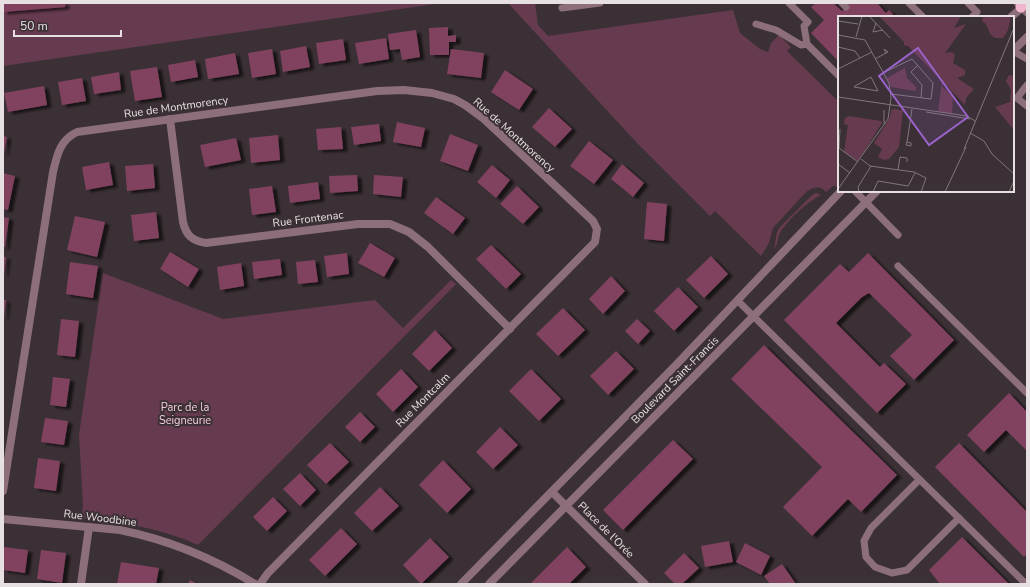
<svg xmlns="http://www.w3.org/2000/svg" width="1030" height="587" font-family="'Nunito Sans',sans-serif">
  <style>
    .green { fill: #673b4f }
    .building { fill: #814260; filter: url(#shadow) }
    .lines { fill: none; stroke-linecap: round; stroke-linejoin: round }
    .service { stroke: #8d6e7b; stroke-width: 7 }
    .minor { stroke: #8d6e7b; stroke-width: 8 }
    .tertiary { stroke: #8d6e7b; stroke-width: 8 }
    .trunk { stroke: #f2b5ce; stroke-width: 11 }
    .labels { text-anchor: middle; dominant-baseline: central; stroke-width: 4; stroke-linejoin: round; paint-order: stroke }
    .street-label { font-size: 11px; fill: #e7e0e3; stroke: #3b3035 }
    .park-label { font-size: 11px; fill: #f3cbdc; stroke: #3b3035 }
    .inset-road { fill: none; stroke: #80767b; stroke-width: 1 }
    .view { fill: #9b62ca; fill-opacity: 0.15; stroke: #9b62ca; stroke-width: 2 }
    .inset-edge { fill: none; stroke: #e7e0e3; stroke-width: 2 }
  </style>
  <defs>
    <filter id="shadow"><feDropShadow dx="4.5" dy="2.5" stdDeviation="1" flood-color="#0009"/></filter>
  </defs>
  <rect width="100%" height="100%" fill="#3b3035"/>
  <!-- green -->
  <g class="green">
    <polygon points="3,3 442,3 3,66"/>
    <path d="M 508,3 L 535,3 L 538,25 L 548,36 L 733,10 L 740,33 L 760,49 L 768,52 L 771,43 L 779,35 L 791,47 L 787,51 L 839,102 L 839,184 L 836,187 L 834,185 L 826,192 C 820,185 813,187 806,192 L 773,228 L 769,243 L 761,256 L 715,211 L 710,216 L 637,143 Z"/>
    <path d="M 816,193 L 821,195 C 806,203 791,217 781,231 C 777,237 779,243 774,249 L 777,232 L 780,227 L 812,195 Z"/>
    <path d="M 103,273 L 223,319 L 375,300 L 403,328 L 451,280 L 456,284 L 198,545 C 161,528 121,522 81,518 L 83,506 L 79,435 Z"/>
  </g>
  <!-- building -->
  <g class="building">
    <polygon points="3,3 65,3 65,7 3,12"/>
    <polygon points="816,3 833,3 842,11 850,3 877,3 886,13 889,10 895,17 839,17 839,62 811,33 824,20 811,7"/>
    <polygon points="448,27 448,36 456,35 456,42 449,42 449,55 430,55 429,28"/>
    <polygon points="416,30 420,57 402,60 400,49 390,50 388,34"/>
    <polygon points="386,38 389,59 359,64 355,43"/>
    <polygon points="343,39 346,60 319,64 316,43"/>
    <polygon points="306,46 310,67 283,72 280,51"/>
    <polygon points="272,49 276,74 252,78 248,53"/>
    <polygon points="451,49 484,53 481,78 447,74"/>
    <polygon points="235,53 239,74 208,79 205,59"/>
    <polygon points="195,60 198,77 171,82 168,65"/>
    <polygon points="157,67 162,97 135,101 130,71"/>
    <polygon points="505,70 533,89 519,110 491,92"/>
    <polygon points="119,72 121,90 94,94 91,77"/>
    <polygon points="82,78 86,101 62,105 58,82"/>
    <polygon points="44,86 47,105 8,112 4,93"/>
    <polygon points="549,108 572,129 555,147 532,127"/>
    <polygon points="397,122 425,128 421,147 393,142"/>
    <polygon points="379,124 381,141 354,145 351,127"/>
    <polygon points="341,127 343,149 318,150 316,129"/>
    <polygon points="450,134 478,145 468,171 440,161"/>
    <polygon points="278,135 280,160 251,163 249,138"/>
    <polygon points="3,136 7,137 4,153 3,153"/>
    <polygon points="236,138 241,160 205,167 200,145"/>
    <polygon points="589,141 613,160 594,184 570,166"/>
    <polygon points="109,162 113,185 86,190 82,167"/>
    <polygon points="153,164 155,188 127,191 125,166"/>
    <polygon points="622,164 644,183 633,197 611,179"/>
    <polygon points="492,165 510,180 496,198 477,182"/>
    <polygon points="3,173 15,176 8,210 3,209"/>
    <polygon points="357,175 358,191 330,193 329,176"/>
    <polygon points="374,175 403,177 401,197 373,194"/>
    <polygon points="318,182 320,199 290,203 288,186"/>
    <polygon points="272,186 276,212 252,215 249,189"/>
    <polygon points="517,186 539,207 523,224 500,204"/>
    <polygon points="436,197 465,218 453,234 424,213"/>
    <polygon points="647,202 667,204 664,241 644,239"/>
    <polygon points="156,212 159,238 134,241 131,215"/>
    <polygon points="75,216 105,222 97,257 67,250"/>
    <polygon points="3,217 9,218 5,247 3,247"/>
    <polygon points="370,243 395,258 384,277 358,263"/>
    <polygon points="491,245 521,274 506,289 476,259"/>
    <polygon points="170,252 199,269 188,287 160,269"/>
    <polygon points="347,253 349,274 327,277 324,256"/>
    <polygon points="868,253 954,340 914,380 890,356 912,335 869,293 862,297 836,323 880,367 884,363 906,384 877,413 784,320 840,264 849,272"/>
    <polygon points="711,256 728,274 704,298 686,280"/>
    <polygon points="3,257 6,257 4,275 3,275"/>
    <polygon points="280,259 282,275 254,279 252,262"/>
    <polygon points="315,260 318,282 298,284 296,262"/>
    <polygon points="70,262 98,266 93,298 66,294"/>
    <polygon points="241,263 244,286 220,290 217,267"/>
    <polygon points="611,276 625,291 603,314 589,299"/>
    <polygon points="678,287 698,307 674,331 654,311"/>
    <polygon points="3,300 6,300 4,318 3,318"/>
    <polygon points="563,308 585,330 558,356 536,334"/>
    <polygon points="61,319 79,321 75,357 57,355"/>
    <polygon points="637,319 650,331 638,344 625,331"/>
    <polygon points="435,330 452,348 429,371 412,354"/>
    <polygon points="764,345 897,475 861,512 848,499 812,536 783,507 822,467 731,379"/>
    <polygon points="616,351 634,369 608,395 590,376"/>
    <polygon points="401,369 418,387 393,412 376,394"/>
    <polygon points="531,369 561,399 539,421 509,391"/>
    <polygon points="53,377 70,379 66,407 50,405"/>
    <polygon points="1009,393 1027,412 1027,451 1006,430 984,452 967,435"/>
    <polygon points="360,412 375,427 360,442 345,427"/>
    <polygon points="45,418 68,421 64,445 41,442"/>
    <polygon points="500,427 518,445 493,469 476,452"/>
    <polygon points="673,440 693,459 623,530 603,510"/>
    <polygon points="330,443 349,462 326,484 307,465"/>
    <polygon points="959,443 1027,512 1027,554 1024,557 935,467"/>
    <polygon points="38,458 60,461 56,491 34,488"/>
    <polygon points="443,460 471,489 447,513 419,485"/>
    <polygon points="300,473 316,490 300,506 283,489"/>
    <polygon points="380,487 399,506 372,531 354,513"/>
    <polygon points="273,497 287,511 267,531 253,517"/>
    <polygon points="341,528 357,544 325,576 309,560"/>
    <polygon points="962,537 1009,584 940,584 929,570"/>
    <polygon points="430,538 449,557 421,584 403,565"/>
    <polygon points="729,541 733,562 705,567 701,546"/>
    <polygon points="745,543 770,556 761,575 736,562"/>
    <polygon points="3,547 28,550 25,573 3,570"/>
    <polygon points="567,547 586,567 569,584 530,584"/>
    <polygon points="41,550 66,553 62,583 37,579"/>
    <polygon points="684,553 699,568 682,584 675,584 664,573"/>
    <polygon points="121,562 159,568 156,584 117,584"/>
    <polygon points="782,564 796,584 770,584 764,576"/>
    <polygon points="190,580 197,584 188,584"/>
  </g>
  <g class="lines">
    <!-- service -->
    <g class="service">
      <polyline points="789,3 808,22 804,26 807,44 839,76"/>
      <polyline points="842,3 846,7"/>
      <polyline points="909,3 923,17"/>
      <polyline points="968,3 977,12 972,17"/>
      <polyline points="1017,3 1027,13"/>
      <polyline points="562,8 600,3"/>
      <polyline points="756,24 776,30 801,45 807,44"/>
      <polyline points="1013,51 1027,59"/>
      <polyline points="1027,85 1017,98 1027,106"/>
      <polyline points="855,191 898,235"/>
      <polyline points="898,266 1027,393"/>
      <polyline points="738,301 1026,584"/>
      <polyline points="919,480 871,528 864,541 866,557 875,567 892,573 907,570 959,518"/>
    </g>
    <!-- minor -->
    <g class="minor">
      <path d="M 170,119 L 183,222 C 186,235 192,241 206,243 L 358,224 L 390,224 L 409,232 L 428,247 L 510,329"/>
      <path d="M 3,491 L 53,172 C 57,155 60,140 77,132 L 377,91 L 404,90 L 432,93 L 454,99 L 465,105 L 484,119 L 593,221 L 597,229 L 595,242 L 268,573 L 260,584"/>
      <polyline points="552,492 645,584"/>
      <path d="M 3,519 L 120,530 C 169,540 213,558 255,584"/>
      <polyline points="81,584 89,527"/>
    </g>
    <!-- tertiary -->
    <g class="tertiary">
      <polyline points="1011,17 1025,5"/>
      <polyline points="1013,51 1027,37"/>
      <polyline points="461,584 676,365 841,191"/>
      <polyline points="489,584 877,191"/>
    </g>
    <!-- trunk -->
    <polyline class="trunk" points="1021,7 1024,3"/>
  </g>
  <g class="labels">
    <!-- street labels -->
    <g class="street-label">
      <text transform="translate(176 107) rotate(-8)">Rue de Montmorency</text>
      <text transform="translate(514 135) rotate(42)">Rue de Montmorency</text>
      <text transform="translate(308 219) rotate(-7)">Rue Frontenac</text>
      <text transform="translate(675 380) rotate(-45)">Boulevard Saint-Francis</text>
      <text transform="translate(423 400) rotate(-45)">Rue Montcalm</text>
      <text transform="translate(100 518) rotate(7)">Rue Woodbine</text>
      <text transform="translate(606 530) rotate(45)">Place de l'Orée</text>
    </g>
    <!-- park labels -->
    <g class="park-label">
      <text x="185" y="407">Parc de la<tspan x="185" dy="13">Seigneurie</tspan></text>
    </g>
  </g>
  <!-- overview -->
  <g transform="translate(838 16)">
    <rect width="176" height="176" fill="#3b3035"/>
    <path d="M 41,0 L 123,0 L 116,12 L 128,8 L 107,37 L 114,36 L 117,39 L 115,47 L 127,54 L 127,59 L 119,62 L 136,73 L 128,82 L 127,89 L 106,67 L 104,70 L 115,81 L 114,98 L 100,95 L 104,65 L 70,30 L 66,29 L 66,26 ZM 145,0 L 173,0 L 170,14 L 165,22 L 157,22 L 152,18 L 148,8 L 144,5 ZM 67,52 L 69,62 L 78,71 L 78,75 L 83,76 L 53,71 L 49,62 ZM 171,59 L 176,60 L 176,114 L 157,91 L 172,86 L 173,74 L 168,65 ZM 54,93 L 65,94 L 61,131 L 51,143 L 46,144 L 40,141 L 44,133 L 36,127 L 51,103 ZM 11,100 L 43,105 L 44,107 L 20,145 L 6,136 L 10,109 L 6,108 L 7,102 Z" fill="#673b4f"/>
    <path class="inset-road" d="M 31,0 L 52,22M 0,5 L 20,8M 38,7 L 35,16 L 45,14M 0,19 L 27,24 L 51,67 L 53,82 L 50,103 L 0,173M 18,21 L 24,0M 0,31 L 17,35 L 22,42M 37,43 L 48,37 L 50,36 L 46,33 L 48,37M 80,49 L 73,56 L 84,69 L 83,82M 0,53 L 34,36M 45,57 L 74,43 L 95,67 L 93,83 L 53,78M 33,61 L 40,75 L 16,71 L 17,70 ZM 0,81 L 129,100 L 137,105M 46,94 L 46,108M 88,96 L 132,103M 2,113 L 1,132 L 20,146M 132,117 L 146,125 L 154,138 L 176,158M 69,126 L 73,127 L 73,130 L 68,129 L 69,126 L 74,93M 126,133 L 176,12M 23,143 L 32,150 L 76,156 L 88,162 L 83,176M 0,148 L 12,157M 60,154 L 62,141 L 69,142 L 69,146M 21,176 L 20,171 L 33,150M 35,176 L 40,165 L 70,170 L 77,157M 107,176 L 128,131M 171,176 L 176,165"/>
    <path class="view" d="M 80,32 L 130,101 L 91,129 L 41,60 Z"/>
    <rect width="176" height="176" class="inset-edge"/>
  </g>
  <!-- border -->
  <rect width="1030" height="587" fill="none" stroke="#e7e0e3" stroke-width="8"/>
  <!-- scale -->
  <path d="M14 30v6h107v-6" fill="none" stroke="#e7e0e3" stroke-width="2"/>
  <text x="20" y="30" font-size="12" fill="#e7e0e3" stroke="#3b3035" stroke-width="3" paint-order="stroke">50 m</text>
</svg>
